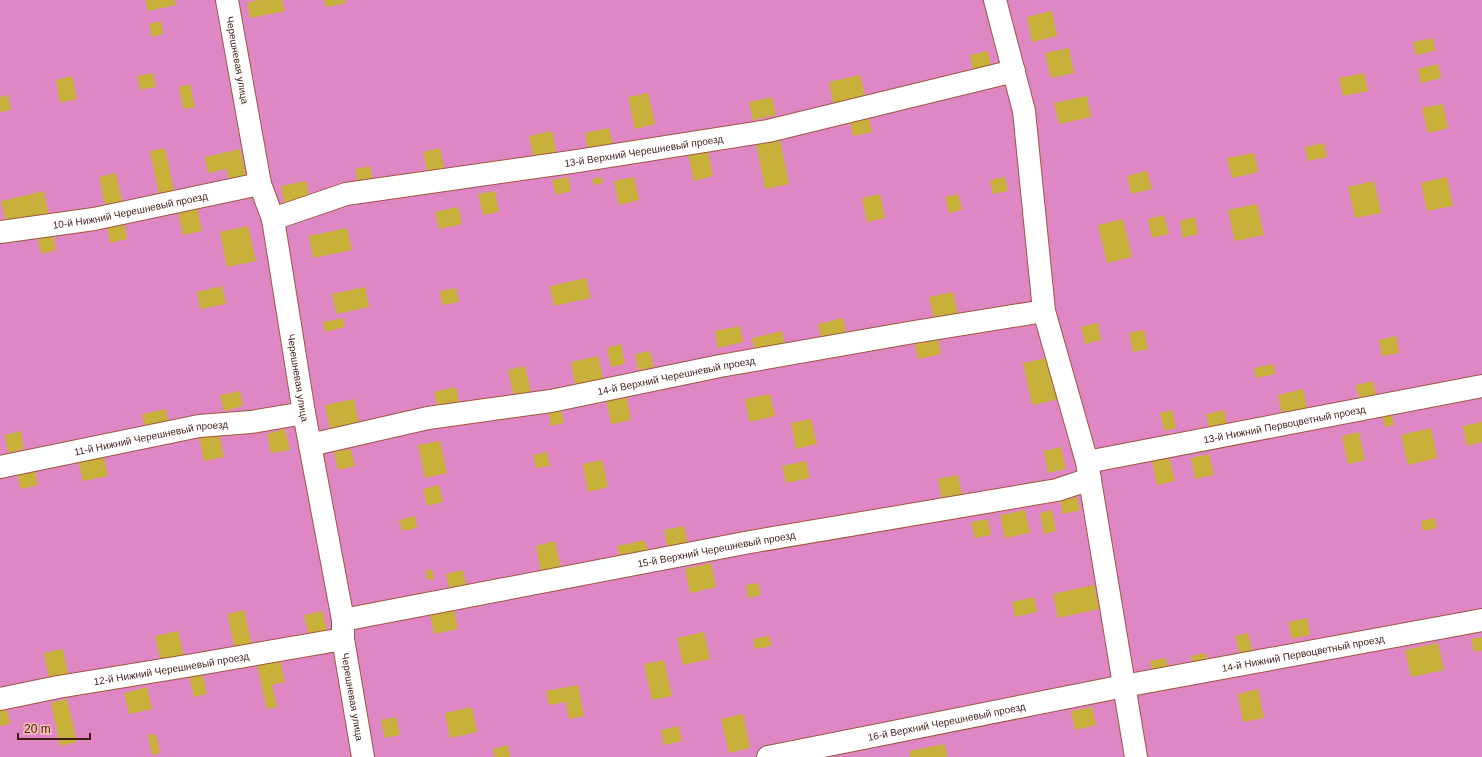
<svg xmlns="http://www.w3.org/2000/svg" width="1482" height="757" font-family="Helvetica,sans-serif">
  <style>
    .green { fill: #df87c5 }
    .building { fill: #c7b13b }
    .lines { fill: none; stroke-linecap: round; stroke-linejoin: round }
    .minor-casing { stroke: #a2553c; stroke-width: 24 }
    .minor { stroke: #fff; stroke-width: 22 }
    .labels { text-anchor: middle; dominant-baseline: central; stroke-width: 3.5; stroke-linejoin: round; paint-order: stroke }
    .street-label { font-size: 10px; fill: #3e1d13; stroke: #f5c0af }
  </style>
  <rect width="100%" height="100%" fill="#f5c0af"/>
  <!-- green -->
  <rect class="green" x="0" y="0" width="1482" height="757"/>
  <!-- building -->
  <g class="building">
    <polygon points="145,0 175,0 176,5 148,11"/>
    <polygon points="258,0 282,0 285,11 250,18 247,3"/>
    <polygon points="324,0 345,0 346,3 326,7"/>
    <polygon points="1052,11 1057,36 1032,42 1027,17"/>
    <polygon points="161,21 163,34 152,37 149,24"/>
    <polygon points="1433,38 1435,51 1416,55 1413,42"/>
    <polygon points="1069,48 1074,73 1051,78 1045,53"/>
    <polygon points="988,51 991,67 973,71 970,55"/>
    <polygon points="1438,64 1441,78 1421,83 1418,69"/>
    <polygon points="153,73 156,87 140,90 137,76"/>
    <polygon points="1364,73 1368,91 1343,96 1339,78"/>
    <polygon points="860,75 865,96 833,103 829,82"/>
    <polygon points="72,76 77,99 60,103 56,80"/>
    <polygon points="190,84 195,107 183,109 179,87"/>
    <polygon points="648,93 655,124 635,129 628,97"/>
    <polygon points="8,95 11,110 0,112 0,97"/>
    <polygon points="1087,96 1091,117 1059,124 1054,103"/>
    <polygon points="772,97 776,115 753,120 749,102"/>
    <polygon points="1443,104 1448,128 1428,133 1422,108"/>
    <polygon points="868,114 872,132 853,136 849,118"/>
    <polygon points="609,128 613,146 588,151 585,133"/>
    <polygon points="552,131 557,156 534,161 529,136"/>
    <polygon points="780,139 789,184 765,189 756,144"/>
    <polygon points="1324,143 1327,157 1308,161 1305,147"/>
    <polygon points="165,148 175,196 160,199 150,151"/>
    <polygon points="440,148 445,172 428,176 423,152"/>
    <polygon points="240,149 247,180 230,183 226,169 208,173 205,157"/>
    <polygon points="708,150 713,176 694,181 688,155"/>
    <polygon points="1254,153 1258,172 1232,178 1227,158"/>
    <polygon points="370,166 373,182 358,185 355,169"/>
    <polygon points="1147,171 1152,189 1131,194 1127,176"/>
    <polygon points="116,173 122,201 105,205 99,177"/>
    <polygon points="568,177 571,191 556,195 552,180"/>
    <polygon points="602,177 603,183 594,185 592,179"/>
    <polygon points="634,177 639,200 619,205 614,181"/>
    <polygon points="1005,177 1008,191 993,194 990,180"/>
    <polygon points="1447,177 1453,206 1427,211 1421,183"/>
    <polygon points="306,181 310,202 285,207 281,186"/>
    <polygon points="1374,181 1381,213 1355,218 1348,187"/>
    <polygon points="44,191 49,217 7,226 1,201"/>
    <polygon points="495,191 499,212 483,215 478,194"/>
    <polygon points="880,194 885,218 867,222 862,198"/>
    <polygon points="958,194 962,210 949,213 945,197"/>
    <polygon points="196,203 202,231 183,235 177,208"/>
    <polygon points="1257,204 1264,235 1235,241 1228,210"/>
    <polygon points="458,207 462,224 439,229 435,212"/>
    <polygon points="1164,215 1169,234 1152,238 1148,219"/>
    <polygon points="1195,217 1198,234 1183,238 1180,221"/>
    <polygon points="1123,219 1132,257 1107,263 1098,225"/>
    <polygon points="124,222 127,239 110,243 107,226"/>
    <polygon points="248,226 256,261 227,267 220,232"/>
    <polygon points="347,228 352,250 313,258 309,236"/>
    <polygon points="52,230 56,250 41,254 37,234"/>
    <polygon points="586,278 591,298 554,306 550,286"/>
    <polygon points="222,286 226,304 200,309 197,292"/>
    <polygon points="365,287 369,307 336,314 332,294"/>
    <polygon points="456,288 459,302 442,305 440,291"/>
    <polygon points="953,292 958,314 934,319 929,297"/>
    <polygon points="343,318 345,327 325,332 323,322"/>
    <polygon points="843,318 847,337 822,342 818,324"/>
    <polygon points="1098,323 1101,340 1085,344 1081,327"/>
    <polygon points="740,326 743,342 718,348 715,331"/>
    <polygon points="1144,330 1148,349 1133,352 1129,333"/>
    <polygon points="782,331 786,350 756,356 752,338"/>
    <polygon points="1396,336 1399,353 1382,356 1379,340"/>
    <polygon points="938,339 941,354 918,359 915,344"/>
    <polygon points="621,344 625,364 611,367 607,348"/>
    <polygon points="650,351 654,367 638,370 635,354"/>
    <polygon points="598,356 604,383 576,389 571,362"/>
    <polygon points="1051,357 1060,399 1032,405 1023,363"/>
    <polygon points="1273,364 1275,374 1256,378 1254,368"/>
    <polygon points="525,366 531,393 514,397 508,370"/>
    <polygon points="1373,381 1376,394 1359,398 1356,385"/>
    <polygon points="456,387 460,407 439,411 434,392"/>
    <polygon points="1303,389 1307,408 1282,414 1278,395"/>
    <polygon points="240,391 243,406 224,411 220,395"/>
    <polygon points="626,394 631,420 611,424 606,399"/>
    <polygon points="770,394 775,416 749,422 745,399"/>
    <polygon points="354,399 359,423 330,429 325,405"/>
    <polygon points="560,407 564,423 551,426 548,410"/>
    <polygon points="166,409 169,428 146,433 142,414"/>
    <polygon points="1172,410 1176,428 1164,431 1160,413"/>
    <polygon points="1224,410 1227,425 1209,428 1206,414"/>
    <polygon points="1391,412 1394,425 1385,427 1382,415"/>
    <polygon points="811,419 817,444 796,449 791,423"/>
    <polygon points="1482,422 1482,442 1467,446 1463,426"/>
    <polygon points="1431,428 1437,458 1408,465 1401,435"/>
    <polygon points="285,429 290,450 271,453 267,434"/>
    <polygon points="21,431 24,449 8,453 5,435"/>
    <polygon points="1359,432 1365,460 1348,464 1342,436"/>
    <polygon points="219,433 224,457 204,461 199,437"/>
    <polygon points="440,441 447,473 425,478 418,445"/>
    <polygon points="1061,447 1066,469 1048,473 1044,451"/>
    <polygon points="351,449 355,466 338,470 334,452"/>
    <polygon points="547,452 550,466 536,468 533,455"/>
    <polygon points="103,454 108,476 83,481 78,460"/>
    <polygon points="1209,454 1214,475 1195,479 1191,458"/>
    <polygon points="1169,456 1175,481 1157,485 1152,460"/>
    <polygon points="602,460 608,487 588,492 583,464"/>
    <polygon points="806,461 810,478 786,483 782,466"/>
    <polygon points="35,471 38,485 21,489 17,475"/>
    <polygon points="958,475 962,495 942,499 938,479"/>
    <polygon points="439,485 443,502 427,506 423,489"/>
    <polygon points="1077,497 1080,510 1063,514 1060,501"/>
    <polygon points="1025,510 1030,533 1005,538 1000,515"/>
    <polygon points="1052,510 1056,531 1044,534 1040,513"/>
    <polygon points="415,516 417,528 402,531 399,520"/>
    <polygon points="1434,518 1437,528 1423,531 1421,521"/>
    <polygon points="988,519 991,535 975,538 971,522"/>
    <polygon points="684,526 689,549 669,554 664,530"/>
    <polygon points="645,540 649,556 621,562 617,546"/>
    <polygon points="555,541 561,568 541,572 536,546"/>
    <polygon points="711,563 716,587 690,593 685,569"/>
    <polygon points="432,569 434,579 427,580 426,571"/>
    <polygon points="463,570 466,585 449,589 446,574"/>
    <polygon points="758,583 761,595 748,598 746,585"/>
    <polygon points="1094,585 1099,609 1058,618 1053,594"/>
    <polygon points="1034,597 1037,612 1015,617 1012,602"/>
    <polygon points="453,604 458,629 434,634 429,609"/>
    <polygon points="244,610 252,645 235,649 227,614"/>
    <polygon points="323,611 327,631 309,636 304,615"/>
    <polygon points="1307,618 1310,635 1292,639 1288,622"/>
    <polygon points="178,631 184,657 161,662 155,636"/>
    <polygon points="704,632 710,659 683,665 677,638"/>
    <polygon points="1248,633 1253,654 1240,657 1235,636"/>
    <polygon points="769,636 772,646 755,649 753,639"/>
    <polygon points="1482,637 1482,650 1474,652 1471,639"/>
    <polygon points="1438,643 1444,670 1411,677 1405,650"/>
    <polygon points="63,649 69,678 50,683 44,653"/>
    <polygon points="1206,653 1209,668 1195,672 1191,656"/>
    <polygon points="1166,658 1169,672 1153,675 1150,661"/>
    <polygon points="280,660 285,682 272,685 277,707 267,709 257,665"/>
    <polygon points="664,660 672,696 652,700 644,664"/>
    <polygon points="202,672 207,694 194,697 189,675"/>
    <polygon points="578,685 584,716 569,719 566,702 549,705 546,691"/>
    <polygon points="147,687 152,709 129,714 124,693"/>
    <polygon points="1258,689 1264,718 1243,722 1238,694"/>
    <polygon points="67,699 77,742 60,746 51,703"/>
    <polygon points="6,705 10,724 0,726 0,707"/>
    <polygon points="472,707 477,732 450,738 445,713"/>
    <polygon points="1092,707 1096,725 1075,730 1071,711"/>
    <polygon points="743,714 750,748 729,753 721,719"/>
    <polygon points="396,717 400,735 385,738 381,720"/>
    <polygon points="679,726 682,741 664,745 661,730"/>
    <polygon points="156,734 160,753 152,755 148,735"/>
    <polygon points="945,744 947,757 910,757 909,751"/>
    <polygon points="508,745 510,757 495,757 493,749"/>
  </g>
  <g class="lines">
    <!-- minor casing -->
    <g class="minor-casing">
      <g id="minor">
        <path id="s1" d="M 227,0 L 260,184 L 273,219 L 304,413 L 343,620 L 343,639 L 363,757"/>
        <polyline points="995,0 1024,111 1044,311 1087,462 1136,757"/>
        <path id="s2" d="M 273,219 L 346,194 L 571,162 L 768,131 L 1014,71"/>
        <path id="s3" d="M 0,232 L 94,219 L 260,184"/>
        <path id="s4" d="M 310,445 L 428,418 L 551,401 L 720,366 L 908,333 L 1044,311"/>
        <path id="s5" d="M 1087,462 L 1482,386"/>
        <path id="s6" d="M 0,467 L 199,426 L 251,422 L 304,413"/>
        <path id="s7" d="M 343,620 L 750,542 L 1057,490 L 1090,479"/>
        <path id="s8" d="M 0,699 L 58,687 L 193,665 L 343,639"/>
        <path id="s9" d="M 768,757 L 1124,686 L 1482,620"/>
      </g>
    </g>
    <!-- minor -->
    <use href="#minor" class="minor"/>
  </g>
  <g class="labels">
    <!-- street labels -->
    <g class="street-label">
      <text stroke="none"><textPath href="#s1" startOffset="61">Черешневая улица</textPath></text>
      <text stroke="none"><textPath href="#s2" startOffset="378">13-й Верхний Черешневый проезд</textPath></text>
      <text stroke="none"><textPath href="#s3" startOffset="132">10-й Нижний Черешневый проезд</textPath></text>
      <text stroke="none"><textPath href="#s4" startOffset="373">14-й Верхний Черешневый проезд</textPath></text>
      <text stroke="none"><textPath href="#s1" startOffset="385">Черешневая улица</textPath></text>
      <text stroke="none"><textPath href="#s5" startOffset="201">13-й Нижний Первоцветный проезд</textPath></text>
      <text stroke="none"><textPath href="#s6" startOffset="154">11-й Нижний Черешневый проезд</textPath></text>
      <text stroke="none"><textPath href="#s7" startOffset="380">15-й Верхний Черешневый проезд</textPath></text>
      <text stroke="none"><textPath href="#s9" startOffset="545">14-й Нижний Первоцветный проезд</textPath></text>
      <text stroke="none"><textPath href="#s8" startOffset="174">12-й Нижний Черешневый проезд</textPath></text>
      <text stroke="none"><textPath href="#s1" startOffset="709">Черешневая улица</textPath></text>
      <text stroke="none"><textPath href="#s9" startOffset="182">16-й Верхний Черешневый проезд</textPath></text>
    </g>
  </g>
  <!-- scale -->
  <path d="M18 733v6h72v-6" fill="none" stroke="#3e1d13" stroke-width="2"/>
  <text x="24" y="733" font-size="12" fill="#3e1d13" stroke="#f5c0af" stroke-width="3" paint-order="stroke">20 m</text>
</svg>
